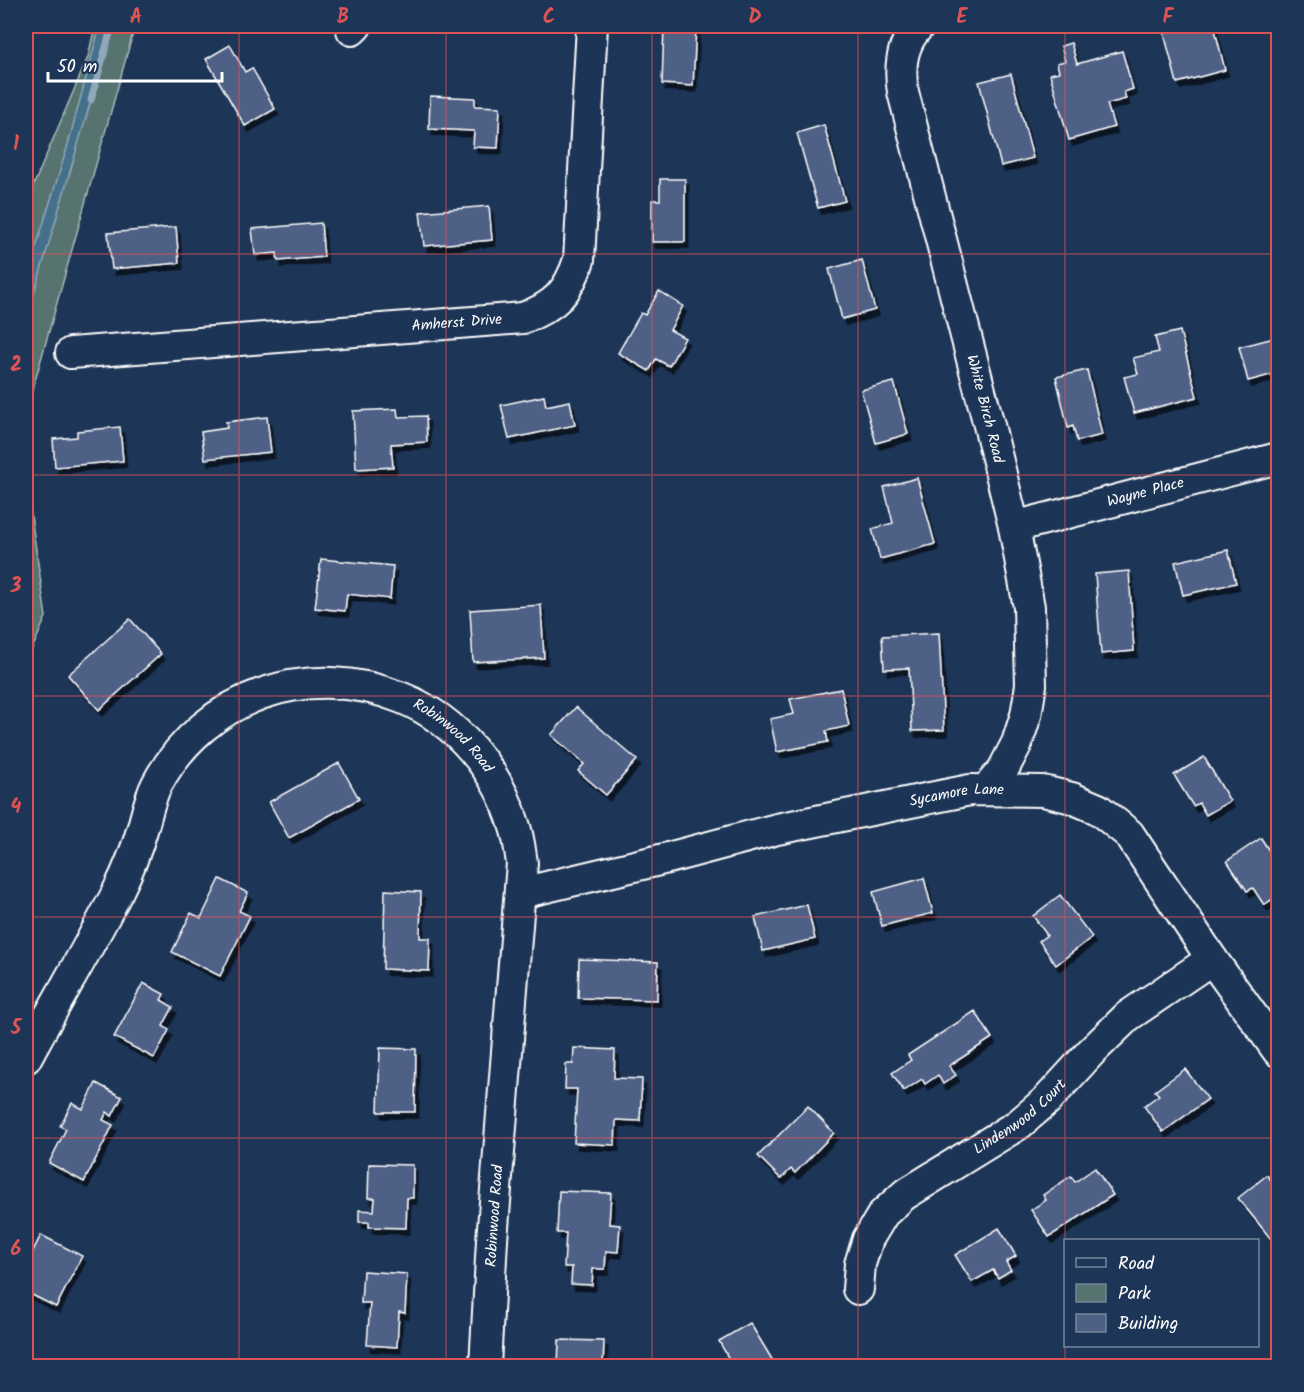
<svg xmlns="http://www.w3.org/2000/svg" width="1304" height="1392" font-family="Kalam,sans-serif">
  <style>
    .green { fill: #577370; stroke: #abb9b8; stroke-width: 1.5 }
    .water { fill: #456f8c; stroke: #8fa9ba; stroke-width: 1.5 }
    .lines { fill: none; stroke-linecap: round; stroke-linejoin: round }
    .stream { stroke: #8fa9ba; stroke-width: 7 }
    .building { fill: #4f6087; stroke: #fff; stroke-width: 1.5; filter: url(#shadow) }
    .minor-casing { stroke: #fff; stroke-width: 34 }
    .minor { stroke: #1d3557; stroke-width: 30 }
    .grid { fill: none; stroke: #de5353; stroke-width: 1.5; stroke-opacity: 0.55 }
    .labels { text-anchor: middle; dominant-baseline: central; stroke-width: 6; stroke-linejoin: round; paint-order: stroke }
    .street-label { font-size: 15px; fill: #fff; stroke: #1d3557 }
    .neatline { fill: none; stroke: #de5353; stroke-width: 2 }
    .grid-label { font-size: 20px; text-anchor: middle; font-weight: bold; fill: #de5353 }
  </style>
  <defs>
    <filter id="shadow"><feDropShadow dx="3.5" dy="6" stdDeviation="0" flood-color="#0009"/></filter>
  </defs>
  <rect width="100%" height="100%" fill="#1d3557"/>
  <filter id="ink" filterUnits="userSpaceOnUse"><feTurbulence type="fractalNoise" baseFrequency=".0167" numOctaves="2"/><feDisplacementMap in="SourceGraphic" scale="12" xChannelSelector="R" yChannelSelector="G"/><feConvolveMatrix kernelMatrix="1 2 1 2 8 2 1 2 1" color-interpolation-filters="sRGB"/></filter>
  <g filter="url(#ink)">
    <!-- green -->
    <g class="green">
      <polygon points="95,26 135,26 26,413 26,203 88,57"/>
      <polygon points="26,482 46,617 26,663"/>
    </g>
    <!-- water -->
    <polygon class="water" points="100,26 113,26 26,321 26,279 67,148"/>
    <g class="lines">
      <!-- stream -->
      <polyline class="stream" points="91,100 112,26"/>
    </g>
    <!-- building -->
    <g class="building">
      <polygon points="664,26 696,26 693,86 662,84"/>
      <polygon points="1191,26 1214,26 1225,70 1177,83 1164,33"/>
      <polygon points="1270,26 1278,26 1278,43 1276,44"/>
      <polygon points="1071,43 1077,64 1122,51 1133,89 1124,92 1126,99 1107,104 1114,127 1069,140 1050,74 1059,72 1057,63 1065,61 1061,46"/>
      <polygon points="230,45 245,72 252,68 275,109 245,126 206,59"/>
      <polygon points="1011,74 1033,158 1001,166 979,82"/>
      <polygon points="430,96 475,98 475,106 500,107 498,148 473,147 474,131 429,129"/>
      <polygon points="824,125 845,201 818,208 797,133"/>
      <polygon points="660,179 685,179 685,242 652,242 652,200 660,200"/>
      <polygon points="489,206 492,240 424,246 420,212"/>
      <polygon points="321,223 324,257 278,261 277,253 255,255 252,229"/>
      <polygon points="176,227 179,263 112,269 108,233"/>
      <polygon points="862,260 875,310 842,319 829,269"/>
      <polygon points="659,291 683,306 670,330 685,338 669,366 656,359 649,371 618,353 641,313 645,315"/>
      <polygon points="1180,331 1197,397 1134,413 1124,377 1138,374 1133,358 1159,352 1155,337"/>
      <polygon points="1278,337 1278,373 1248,381 1239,347"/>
      <polygon points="1087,370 1102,435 1077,441 1073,426 1068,428 1056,377"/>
      <polygon points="894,382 908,434 876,443 861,390"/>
      <polygon points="544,396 546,406 570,401 575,425 509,439 501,405"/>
      <polygon points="397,409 398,417 426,416 427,442 391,444 393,467 356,469 353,411"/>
      <polygon points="267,417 271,452 205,459 201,432 227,428 226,422"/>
      <polygon points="120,427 123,461 55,467 53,439 77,437 77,431"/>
      <polygon points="917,478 935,544 880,559 872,529 893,523 884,487"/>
      <polygon points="1228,550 1236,583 1183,595 1175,562"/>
      <polygon points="321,559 393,566 390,599 347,594 345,611 315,608"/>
      <polygon points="1129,571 1134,651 1101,654 1095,574"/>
      <polygon points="541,605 544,658 473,662 470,610"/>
      <polygon points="130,619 161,654 99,710 68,675"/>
      <polygon points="939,633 944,730 912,731 909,668 884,669 882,636"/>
      <polygon points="841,689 849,726 826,731 828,742 777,752 770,719 794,714 790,699"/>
      <polygon points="576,707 637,760 606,795 578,771 584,764 551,735"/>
      <polygon points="1204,757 1230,801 1206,815 1199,803 1193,806 1174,775"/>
      <polygon points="339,763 359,799 289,838 269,802"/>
      <polygon points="1261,838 1278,865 1278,895 1264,905 1253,888 1247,891 1227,861"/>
      <polygon points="924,878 933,913 882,926 873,892"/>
      <polygon points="220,879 248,893 239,911 250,916 220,976 172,952 191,913 201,918"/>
      <polygon points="385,890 421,892 420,938 430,938 429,971 383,969"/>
      <polygon points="1060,895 1092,937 1056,965 1039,941 1047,935 1033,916"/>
      <polygon points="807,905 815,939 763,951 755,917"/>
      <polygon points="579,959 658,962 657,1000 578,998"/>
      <polygon points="143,983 164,994 161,1000 173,1007 163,1026 169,1030 154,1058 114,1037"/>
      <polygon points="975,1011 992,1038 949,1066 956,1075 943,1084 938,1075 925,1084 922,1079 904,1091 892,1073 911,1060 908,1055"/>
      <polygon points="380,1048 416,1049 415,1112 378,1112"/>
      <polygon points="574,1048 615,1050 614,1078 642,1079 640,1121 616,1120 615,1145 574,1143 577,1089 565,1089 566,1064 573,1064"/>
      <polygon points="1185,1069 1208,1099 1163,1132 1144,1106 1159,1095 1155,1091"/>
      <polygon points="96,1083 122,1097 112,1116 107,1112 103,1120 113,1125 84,1182 49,1163 66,1129 60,1126 72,1103 83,1109"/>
      <polygon points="808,1106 834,1133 795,1173 791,1169 781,1179 758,1156"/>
      <polygon points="369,1164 413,1165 413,1198 407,1198 406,1228 369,1227 369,1222 359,1222 359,1210 374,1211 375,1198 368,1198"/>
      <polygon points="1095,1168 1113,1195 1049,1237 1031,1210 1046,1200 1043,1195 1071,1176 1075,1182"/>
      <polygon points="1267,1175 1278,1189 1278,1241 1275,1244 1238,1198"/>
      <polygon points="559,1191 611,1193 609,1224 620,1225 618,1252 606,1251 605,1269 593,1269 592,1285 571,1284 572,1267 564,1267 566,1233 557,1233"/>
      <polygon points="999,1228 1016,1256 1006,1262 1011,1270 998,1278 993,1270 972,1282 955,1255"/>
      <polygon points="41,1235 82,1256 56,1307 26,1292 26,1265"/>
      <polygon points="363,1271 407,1274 405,1313 399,1312 397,1347 367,1345 370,1303 361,1303"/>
      <polygon points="750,1323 776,1366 733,1366 719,1341"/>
      <polygon points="559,1340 604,1341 603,1366 558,1366"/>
      <polygon points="96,1361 98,1366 85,1366"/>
    </g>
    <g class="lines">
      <!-- minor casing -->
      <g class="minor-casing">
        <g id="minor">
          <path id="s1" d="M 919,26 C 901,44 899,68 903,92 L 991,433 L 1014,527 L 1029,607 L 1031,685 L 1026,715 L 1017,743 L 1003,770 L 986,790"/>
          <polyline points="352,30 356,26"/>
          <path id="s2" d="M 71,353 L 523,318 C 555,306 568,293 579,260 L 592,26"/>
          <path id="s3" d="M 1014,527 L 1278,458"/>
          <path id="s4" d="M 521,893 L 668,858 L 777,829 L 970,790 L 1043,791 L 1072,798 L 1098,809 L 1129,834 L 1212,959 L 1278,1051"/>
          <path id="s5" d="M 26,1058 C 56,1002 89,947 118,891 C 128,871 137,848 143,827 C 147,813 150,797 157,784 C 205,695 309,660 402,698 C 457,720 499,772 515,827 C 519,839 520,851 522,863 L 492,1240 L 485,1366"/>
          <path id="s6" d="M 858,1289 L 860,1264 L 868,1239 L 883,1214 L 904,1195 L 1019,1124 L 1047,1100 L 1091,1052 L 1128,1016 L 1212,959"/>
        </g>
      </g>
      <!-- minor -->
      <use href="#minor" class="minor"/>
    </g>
  </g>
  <!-- grid -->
  <path class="grid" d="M 239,26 L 239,1366M 446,26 L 446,1366M 652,26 L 652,1366M 858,26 L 858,1366M 1065,26 L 1065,1366M 26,254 L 1278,254M 26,475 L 1278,475M 26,696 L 1278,696M 26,917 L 1278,917M 26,1138 L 1278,1138"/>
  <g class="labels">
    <!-- street labels -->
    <g class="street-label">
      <text stroke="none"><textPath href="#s2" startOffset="387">Amherst Drive</textPath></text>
      <text stroke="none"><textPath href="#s1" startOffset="398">White Birch Road</textPath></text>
      <text stroke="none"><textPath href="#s3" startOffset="136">Wayne Place</textPath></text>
      <text stroke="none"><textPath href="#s5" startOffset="654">Robinwood Road</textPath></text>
      <text stroke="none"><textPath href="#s4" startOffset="447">Sycamore Lane</textPath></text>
      <text stroke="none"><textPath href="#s6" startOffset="249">Lindenwood Court</textPath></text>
      <text transform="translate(495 1216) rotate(-86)">Robinwood Road</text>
    </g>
  </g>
  <!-- margin -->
  <rect width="1304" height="1392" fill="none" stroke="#1d3557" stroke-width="66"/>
  <!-- legend -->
  <rect x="1064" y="1239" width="195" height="108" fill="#1d3557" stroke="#77869a" stroke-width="1.5"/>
  <rect x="1076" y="1258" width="30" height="9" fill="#1d3557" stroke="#77869a" stroke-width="1.5"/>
  <text x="1118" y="1269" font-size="18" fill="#ffffff">Road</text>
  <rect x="1076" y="1284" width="30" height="18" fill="#577370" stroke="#77869a" stroke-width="1.5"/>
  <text x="1118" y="1299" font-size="18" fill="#ffffff">Park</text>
  <rect x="1076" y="1314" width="30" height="18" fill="#4f6087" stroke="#77869a" stroke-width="1.5"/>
  <text x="1118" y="1329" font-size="18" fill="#ffffff">Building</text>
  <!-- scale -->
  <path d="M48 72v9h174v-9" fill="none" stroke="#ffffff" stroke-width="3"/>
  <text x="57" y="72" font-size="18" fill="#ffffff" stroke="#1d3557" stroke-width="4.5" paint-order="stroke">50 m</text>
  <rect x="33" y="33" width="1238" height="1326" class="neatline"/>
  <g class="grid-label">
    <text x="136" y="23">A</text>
    <text x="343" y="23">B</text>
    <text x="549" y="23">C</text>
    <text x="755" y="23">D</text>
    <text x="962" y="23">E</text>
    <text x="1168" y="23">F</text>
    <text x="16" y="150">1</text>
    <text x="16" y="371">2</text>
    <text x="16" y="592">3</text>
    <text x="16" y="813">4</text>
    <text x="16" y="1034">5</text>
    <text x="16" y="1255">6</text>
  </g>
</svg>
